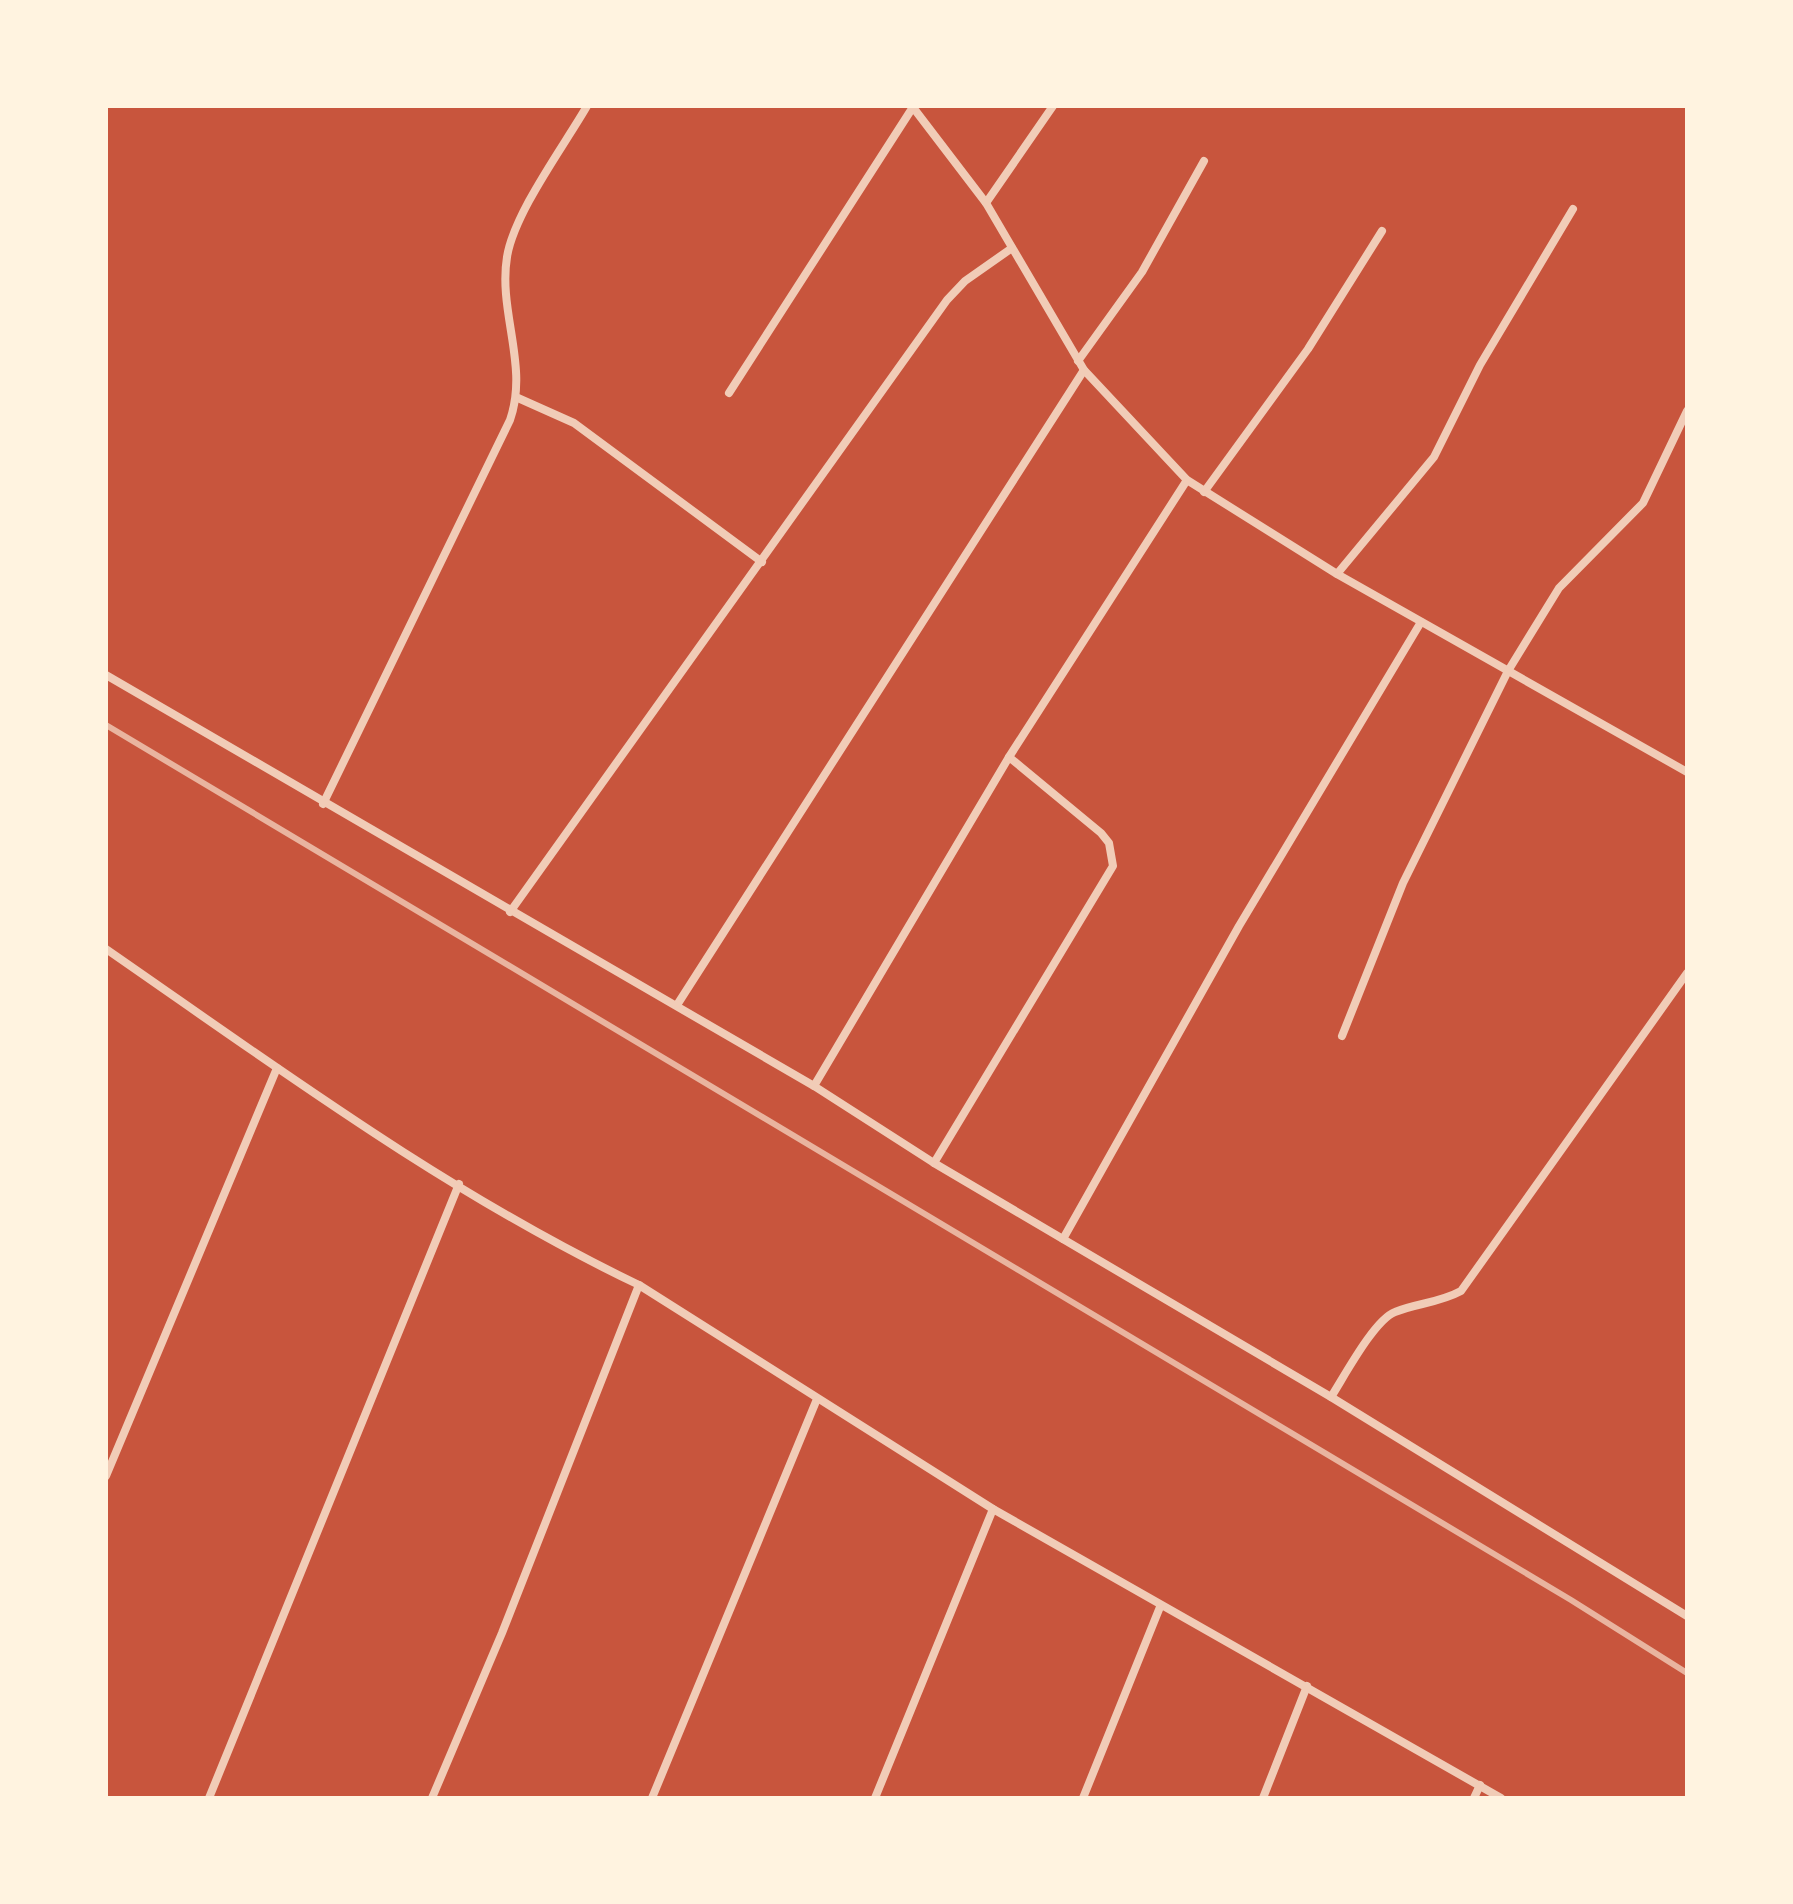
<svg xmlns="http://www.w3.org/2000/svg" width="1793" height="1904" font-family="'Golos Text',sans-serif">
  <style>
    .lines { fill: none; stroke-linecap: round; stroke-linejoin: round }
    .minor { stroke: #f1ccb7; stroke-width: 8 }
    .rail { stroke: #e9b49f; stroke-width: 6 }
  </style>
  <rect width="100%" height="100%" fill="#c8553d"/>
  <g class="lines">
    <!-- minor -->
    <g class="minor">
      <polyline points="912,106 986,203 1084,370 1187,480 1337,574 1687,772"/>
      <polyline points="986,203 1053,106"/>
      <polyline points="1078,361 1142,272 1204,161"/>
      <polyline points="729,393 913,107"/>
      <polyline points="518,398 574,423 762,562"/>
      <polyline points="1204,492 1308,349 1382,231"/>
      <polyline points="1337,574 1434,457 1480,365 1573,209"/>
      <polyline points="106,675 814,1086 934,1163 1331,1397 1687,1616"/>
      <path d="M 323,804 L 510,420 C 529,366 498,312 507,257 C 514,213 564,146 587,106"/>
      <polyline points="510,912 947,300 965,281 1012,248"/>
      <path d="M 106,949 C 278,1068 450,1195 639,1285 L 993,1509 L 1501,1798"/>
      <polyline points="677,1005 1084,370"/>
      <polyline points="1342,1036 1403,883 1508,671 1559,588 1643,503 1687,411"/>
      <polyline points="814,1086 1009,757 1187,480"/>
      <polyline points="934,1163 1113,866 1109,843 1101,833 1009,757"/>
      <polyline points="1063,1239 1239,926 1421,622"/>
      <path d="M 1331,1397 C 1344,1377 1374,1320 1395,1312 C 1417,1303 1439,1303 1461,1291 L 1687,973"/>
      <polyline points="106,1476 277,1068"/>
      <polyline points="209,1798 459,1184"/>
      <polyline points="432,1798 502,1633 639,1285"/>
      <polyline points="652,1798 817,1399"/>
      <polyline points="875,1798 993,1509"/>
      <polyline points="1083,1798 1160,1607"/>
      <polyline points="1263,1798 1307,1686"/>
      <polyline points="1474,1798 1480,1785"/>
    </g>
    <!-- rail -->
    <polyline class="rail" points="106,725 1571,1600 1687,1673"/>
  </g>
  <!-- border -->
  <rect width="1793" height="1904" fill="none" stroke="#fff3e0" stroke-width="216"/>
</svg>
